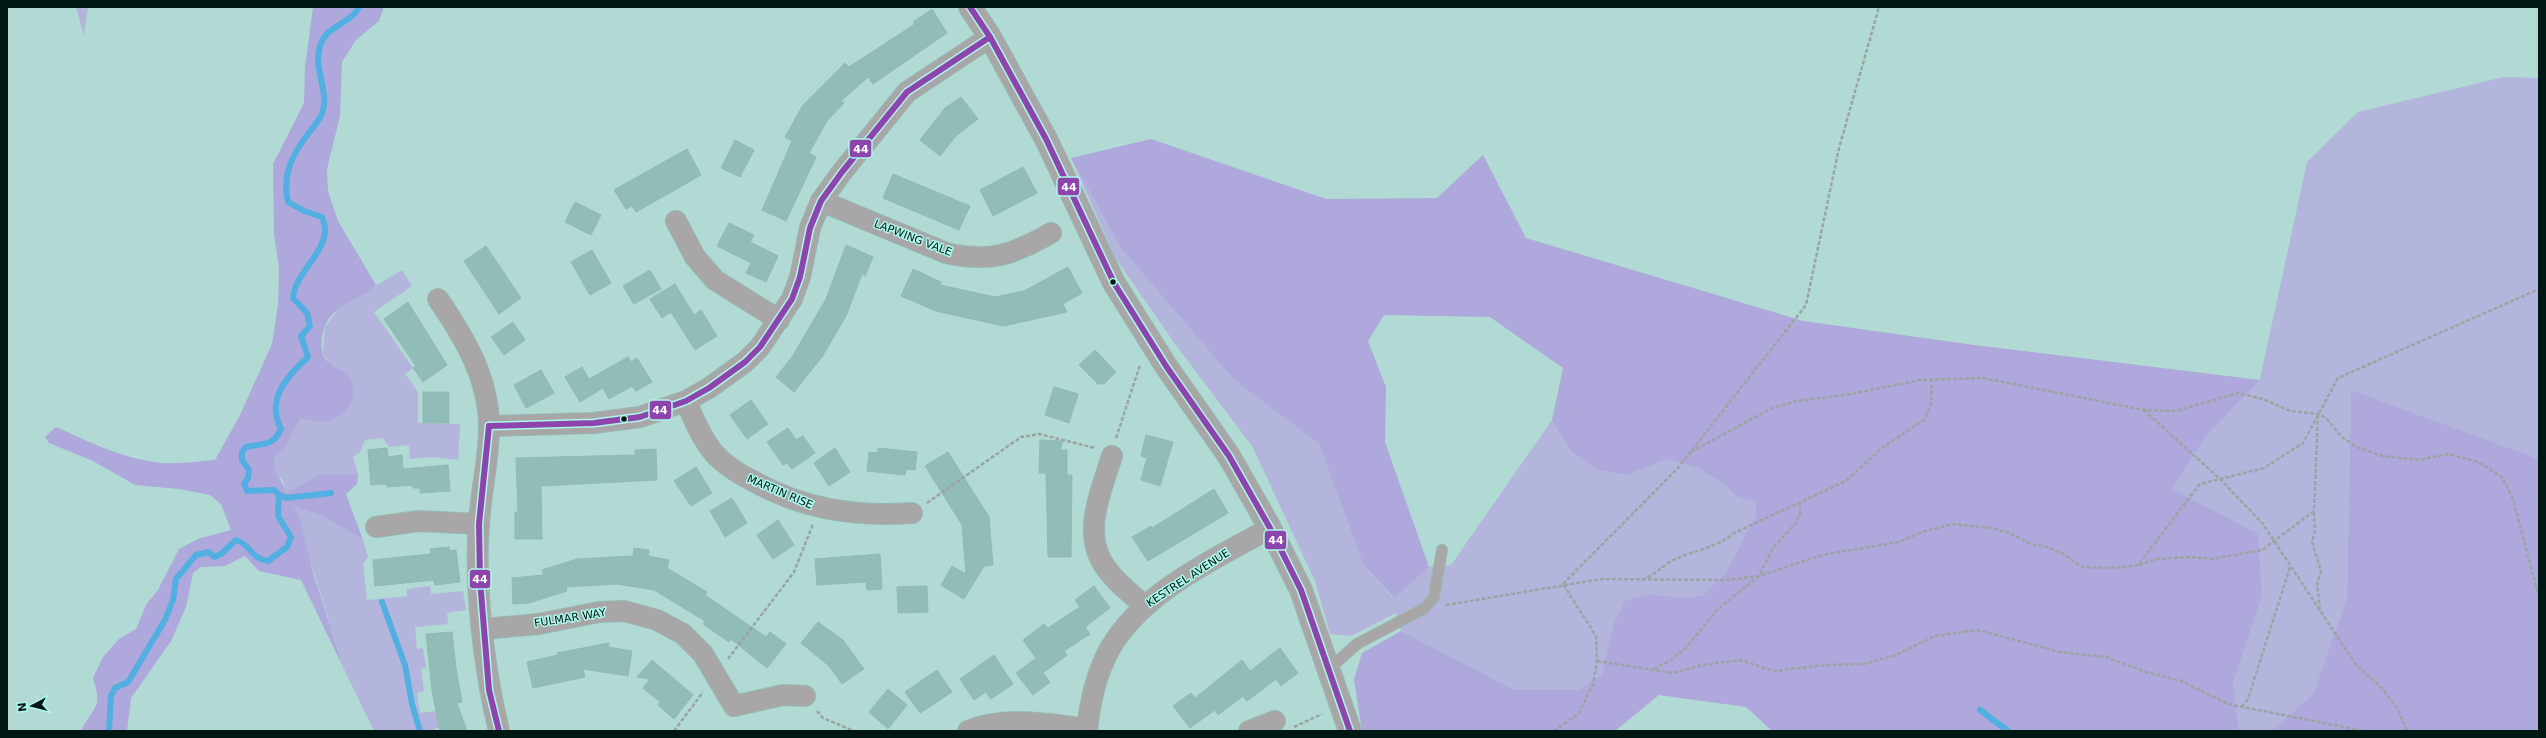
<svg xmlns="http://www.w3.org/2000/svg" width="2546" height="738" font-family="'DejaVu Sans',sans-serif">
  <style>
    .green { fill: #b4b5dc }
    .forest { fill: #aea8dc }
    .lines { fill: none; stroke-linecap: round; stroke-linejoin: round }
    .stream { stroke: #52afe2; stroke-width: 6 }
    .building { fill: #91bdb8; stroke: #96b7b2 }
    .service-casing { stroke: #97b8b2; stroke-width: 12 }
    .minor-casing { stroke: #97b8b2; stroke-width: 22 }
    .tertiary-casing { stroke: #97b8b2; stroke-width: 24 }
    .path { stroke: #9ca4a3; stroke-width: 2.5; stroke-dasharray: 4 2; stroke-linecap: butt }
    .service { stroke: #a8a6a7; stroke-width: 10 }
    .minor { stroke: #a8a6a7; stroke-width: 20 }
    .tertiary { stroke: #a8a6a7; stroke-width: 22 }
    .bus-1-casing { stroke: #acf8ec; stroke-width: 9 }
    .bus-1 { stroke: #8e44ad; stroke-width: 6 }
    .bus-dot { fill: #001814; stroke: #acf8ec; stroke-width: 1.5 }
    .labels { text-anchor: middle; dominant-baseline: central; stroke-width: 3; stroke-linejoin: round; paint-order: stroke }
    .street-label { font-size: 11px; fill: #001814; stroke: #acf8ec }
    .line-badge { stroke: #acf8ec; stroke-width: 1.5 }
    .badge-label { font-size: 11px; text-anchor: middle; font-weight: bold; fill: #fff }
  </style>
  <rect width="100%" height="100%" fill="#b0dad3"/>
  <!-- green -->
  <g class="green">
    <polygon points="76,7 88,7 84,36"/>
    <polygon points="2504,77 2539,78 2539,459 2351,390 2347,598 2313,694 2271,731 2239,731 2233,684 2262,597 2172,489 2206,436 2260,379 2307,162 2358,112"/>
    <polygon points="1071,158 1121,248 1234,380 1319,444 1363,564 1393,598 1429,567 1451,565 1552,420 1570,450 1627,475 1667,459 1698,468 1725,485 1737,497 1755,500 1756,515 1725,574 1702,596 1677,597 1650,594 1613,625 1602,674 1579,690 1515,690 1401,631 1396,613 1351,636 1330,634 1315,581 1252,446 1178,348 1116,259"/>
    <polygon points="402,270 412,286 374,312 413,368 405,374 418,392 418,423 460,424 458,460 432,457 410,459 409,445 389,447 383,438 365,440 360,452 353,457 358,474 319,475 287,493 283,481 273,469 274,457 284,449 301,418 317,421 338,368 329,363 323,353 325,327 339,308"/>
    <polygon points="293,505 323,516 363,540 368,557 363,564 367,600 407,596 407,589 430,586 431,594 463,591 466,610 447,613 448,624 415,627 417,649 423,648 426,668 421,669 424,691 417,693 420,713 445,710 449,724 429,731 374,731 344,669"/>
  </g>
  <!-- forest -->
  <g class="forest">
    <path d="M 313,7 L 384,7 L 379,21 L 356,40 L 342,62 L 340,116 L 327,169 L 328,191 L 338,221 L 376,285 C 360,300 334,304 325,326 C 322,333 320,347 323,354 C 327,366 340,367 348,376 C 361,393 349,414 331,420 C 322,424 310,420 301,418 L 284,449 L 274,457 C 273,472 281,479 287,493 L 319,475 L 358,474 L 357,484 L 346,494 L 363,540 L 323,516 L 294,506 L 301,523 L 314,576 L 344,669 L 301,580 L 259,571 L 245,556 L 225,566 L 201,567 L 193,573 L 186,607 L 171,641 L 131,698 L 127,731 L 81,731 C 94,704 103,711 93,678 L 103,657 L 119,639 L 136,629 L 147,603 L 158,590 L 179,549 L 198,539 L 231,530 L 221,504 L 210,495 L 179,489 L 135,485 L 93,461 L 49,443 L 45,437 L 56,427 C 90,442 125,460 163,463 C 180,464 199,461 215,460 L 240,415 L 272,344 L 278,305 L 279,269 L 274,233 L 273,164 L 304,103 L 305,67 Z"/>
    <polygon points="1151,139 1326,199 1437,198 1483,155 1526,238 1803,321 1974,345 2260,380 2206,436 2172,489 2258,534 2262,597 2233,684 2239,731 1772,731 1746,707 1659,695 1615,731 1362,731 1354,680 1362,653 1401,631 1515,690 1579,690 1602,674 1613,625 1626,600 1650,594 1677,597 1702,596 1725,574 1756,515 1755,501 1737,497 1725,485 1698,468 1667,459 1627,475 1596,469 1570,450 1552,420 1563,368 1490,317 1384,315 1368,341 1386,387 1385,442 1429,567 1394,598 1363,564 1319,444 1234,380 1121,248 1071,158"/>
    <polygon points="2351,390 2539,459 2539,731 2271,731 2313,694 2347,598"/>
  </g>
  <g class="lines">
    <!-- stream -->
    <g class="stream">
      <polyline points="279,495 286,498 331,493"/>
      <polyline points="382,602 405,665 412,704 420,731"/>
      <polyline points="1980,710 2008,731"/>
      <path d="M 109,731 L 111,696 L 115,688 L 128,682 L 165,620 L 173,600 L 176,579 L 196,555 L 209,552 L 214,557 L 221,554 L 236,540 C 252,545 249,558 268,561 L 287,547 L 291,537 L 278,516 L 279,495 L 274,490 L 247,491 L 244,484 L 248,478 L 249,470 L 242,460 L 242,452 L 246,447 C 262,443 273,447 281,429 C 266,400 286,377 308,357 L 301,336 L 310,326 L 307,313 L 293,298 C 296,272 322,257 325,232 C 326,227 323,221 322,217 L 304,211 L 288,202 C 282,175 292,155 308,134 C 312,128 319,121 322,114 C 331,89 309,66 323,39 C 331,25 352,22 359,7"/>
    </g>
  </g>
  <!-- building -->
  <g class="building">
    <polygon points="932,9 947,33 873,84 868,77 841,101 844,103 827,121 809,153 816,157 786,221 762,210 792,141 785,137 803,105 845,63 849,67 915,24 913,22"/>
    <polygon points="961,97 978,119 956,136 940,156 920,140 945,108"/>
    <polygon points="735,140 754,150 740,177 721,168"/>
    <polygon points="687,149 701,175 636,212 632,206 626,209 614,190"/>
    <polygon points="1023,167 1037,193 993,216 980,190"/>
    <polygon points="893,174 970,206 959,230 883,198"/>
    <polygon points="575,202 601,215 591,235 565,222"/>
    <polygon points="729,223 754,235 750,242 778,256 766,282 746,273 751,263 717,246"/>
    <polygon points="846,245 873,257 865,276 862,274 846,316 822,357 794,392 776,377 792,357 826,299"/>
    <polygon points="486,246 521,298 499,314 464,261"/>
    <polygon points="592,250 611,283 590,295 571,262"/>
    <polygon points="1068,267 1082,293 1063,304 1067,312 1003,326 936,311 901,296 913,269 941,282 940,285 995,297 1024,291"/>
    <polygon points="650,270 661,289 634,304 623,286"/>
    <polygon points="675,284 694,315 701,310 717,336 695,350 671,312 662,318 650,299"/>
    <polygon points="408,302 447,365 423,382 413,368 416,366 384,319"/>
    <polygon points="513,322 525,340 504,355 491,337"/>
    <polygon points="1095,350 1116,372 1104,384 1098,384 1079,365"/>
    <polygon points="628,357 631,362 637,358 652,382 636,391 632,386 609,399 603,388 580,402 565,377 582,367 589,379"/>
    <polygon points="541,370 554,393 526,408 514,385"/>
    <polygon points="1054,387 1078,394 1069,423 1045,415"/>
    <rect x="423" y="392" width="26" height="31"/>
    <polygon points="751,400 768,424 747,439 730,415"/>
    <polygon points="788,428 796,440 803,436 815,453 792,469 787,463 783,465 767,442"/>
    <polygon points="1146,435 1173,442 1160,486 1141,480 1147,458 1141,456"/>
    <polygon points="1040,440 1063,441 1060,450 1067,450 1067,475 1072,475 1071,557 1048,557 1046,473 1039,473"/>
    <polygon points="387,448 388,457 402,455 403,469 448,465 450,491 420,493 420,488 413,488 413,485 387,487 386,484 371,485 368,450"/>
    <polygon points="835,448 850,472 829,486 814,463"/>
    <polygon points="878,448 917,452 915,470 906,469 905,475 867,471 869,452 878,453"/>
    <polygon points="656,449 657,480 541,486 542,539 515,539 515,512 518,512 516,458 635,455 635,450"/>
    <polygon points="948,452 989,517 993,565 984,566 964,599 941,585 952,566 966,574 962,525 925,466"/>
    <polygon points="696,467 712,493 691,506 674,481"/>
    <polygon points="1214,489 1228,513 1148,561 1132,537 1151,526 1152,528"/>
    <polygon points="732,498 747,523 725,537 710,511"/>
    <polygon points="778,520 794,545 773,559 757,535"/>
    <polygon points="449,547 450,551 456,550 460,582 435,585 434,580 375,586 373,560 431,554 430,549"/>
    <polygon points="634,548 649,550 648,556 669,560 667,568 707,592 705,595 766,637 770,632 786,644 767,668 731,639 729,642 703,624 705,621 654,590 617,584 566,587 567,591 529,603 513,604 512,578 544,575 542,570 577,559 633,556"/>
    <polygon points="880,554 882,589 867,590 866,582 817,585 815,559"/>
    <polygon points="927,586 928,612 898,613 897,587"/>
    <polygon points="1094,586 1110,608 1085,627 1090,634 1064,651 1067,655 1043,673 1050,682 1033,695 1016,673 1036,658 1023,640 1044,624 1048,628 1080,607 1075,600"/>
    <polygon points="818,622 843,640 864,669 842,684 829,666 801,643"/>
    <polygon points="452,632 456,669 462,702 457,703 467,731 440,731 432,690 426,634"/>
    <polygon points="609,643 608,647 632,651 628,676 583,669 585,677 533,688 527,662 558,655 557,653"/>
    <polygon points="1280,648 1298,673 1281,686 1276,679 1247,701 1243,696 1218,715 1215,710 1190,728 1173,706 1191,693 1195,698 1242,660 1250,671"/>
    <polygon points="994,655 1013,684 991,699 986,692 974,700 960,679"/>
    <polygon points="652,660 693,695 674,719 658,705 660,702 643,688 650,679 637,677"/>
    <polygon points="937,670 952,692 920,713 905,692"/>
    <polygon points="888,689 907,705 888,729 869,712"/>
  </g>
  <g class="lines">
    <!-- service casing -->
    <g class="service-casing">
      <polyline id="service" points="1329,669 1357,644 1425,608 1434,597 1442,550"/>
    </g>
    <!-- minor casing -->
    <g class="minor-casing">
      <g id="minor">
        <path d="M 821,201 L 946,253 C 991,263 1012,255 1051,233"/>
        <polyline points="676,221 695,257 715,280 779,320"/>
        <path d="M 438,299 C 464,337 489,378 489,427 C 489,459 481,491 479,523 C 474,587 484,669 499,731"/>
        <path d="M 686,401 C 693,418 701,437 713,452 C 723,464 739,474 753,481 C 803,509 855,517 912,513"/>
        <polyline points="489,426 594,423 640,417 686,401 709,388 745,362 760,347 792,299 800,277 810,228 821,201 842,172 907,92 990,37"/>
        <path d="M 1112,456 C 1102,489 1083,529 1102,562 C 1112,579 1130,593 1145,606"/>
        <polyline points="376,527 419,521 479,524"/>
        <polyline points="483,629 539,624 599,612 624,611 657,620 683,634 703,654 734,706 783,695 805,696"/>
        <path d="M 968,731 C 1003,715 1050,724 1087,729"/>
        <path d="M 1087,731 C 1090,700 1098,665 1116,639 C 1152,587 1217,558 1270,528"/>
        <polyline points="1249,731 1275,721"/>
      </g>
    </g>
    <!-- tertiary casing -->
    <g class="tertiary-casing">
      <polyline id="tertiary" points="970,7 990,37 1046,139 1114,283 1166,366 1229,456 1270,528 1301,590 1350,731"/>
    </g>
    <!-- path -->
    <g class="path">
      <polyline points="2144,410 2220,479 2263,524 2356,665 2380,686 2397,708 2407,731"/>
      <polyline points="1116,438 1140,365"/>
      <polyline points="1691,452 1772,408 1797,401 1851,394 1920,380 1983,378 2144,410 2176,411 2238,393 2263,399 2290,411 2319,414 2326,418 2343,438 2357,447 2382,456 2419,460 2448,454 2478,462 2502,477 2513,499 2539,597"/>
      <polyline points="927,503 1021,437 1039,434 1095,448"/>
      <polyline points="2314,512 2315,531 2312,542 2321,571 2317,584 2320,610"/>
      <polyline points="2139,565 2156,559 2190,557 2212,559 2262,550 2314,511 2318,416"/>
      <path d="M 1642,580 C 1653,576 1659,569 1668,563 C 1690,550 1714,550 1734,533 L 1846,481 L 1882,448 L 1925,419 L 1931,404 L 1932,379"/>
      <polyline points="1563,584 1678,468 1806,305 1839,148 1879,7"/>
      <polyline points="1446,605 1602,579 1727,580 1759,576 1822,555 1899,542 1922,532 1953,524 1991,528 2010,533 2030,544 2044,546 2062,553 2082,567 2114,568 2138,565 2200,484 2264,468 2303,443 2338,378 2539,289"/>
      <polyline points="728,659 794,572 813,524"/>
      <polyline points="1597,661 1673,673 1703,665 1740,660 1774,671 1826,665 1864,664 1896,655 1935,636 1978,630 2060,652 2106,657 2143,671 2181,681 2228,704 2364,731"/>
      <polyline points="1654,669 1671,660 1686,648 1717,610 1759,576 1773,548 1796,523 1800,514 1800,503"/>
      <polyline points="2242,707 2248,699 2290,567"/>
      <polyline points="817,711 823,718 854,731"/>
      <polyline points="1294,727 1322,714"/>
      <polyline points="674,731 703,692"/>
      <polyline points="1554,731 1579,713 1593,684 1597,661 1596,636 1563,584"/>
    </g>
    <!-- service -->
    <use href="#service" class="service"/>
    <!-- minor -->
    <use href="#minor" class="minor"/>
    <!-- tertiary -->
    <use href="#tertiary" class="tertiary"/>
    <!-- bus-1 casing -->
    <g class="bus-1-casing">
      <g id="bus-1">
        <polyline points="970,7 990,37 1046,139 1114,283 1166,366 1229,456 1270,528 1301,590 1350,731"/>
        <polyline points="489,426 594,423 640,417 686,401 709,388 745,362 760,347 792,299 800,277 810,228 821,201 842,172 907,92 990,37"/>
        <polyline points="489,426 479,524 480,580 489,690 499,731"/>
      </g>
    </g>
    <!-- bus-1 -->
    <use href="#bus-1" class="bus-1"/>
  </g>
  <!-- markers -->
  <g class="bus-dot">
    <circle cx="1113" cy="282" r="3.5"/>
    <circle cx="624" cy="419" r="3.5"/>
  </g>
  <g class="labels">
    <!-- street labels -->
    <g class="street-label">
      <text transform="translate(913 238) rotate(21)">LAPWING VALE</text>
      <text transform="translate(780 492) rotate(23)">MARTIN RISE</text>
      <text transform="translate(1188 578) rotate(-33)">KESTREL AVENUE</text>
      <text transform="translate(570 618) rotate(-9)">FULMAR WAY</text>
    </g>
  </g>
  <g class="line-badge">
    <rect x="849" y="139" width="23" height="19" rx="4" fill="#8e44ad"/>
    <rect x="1057" y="177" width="23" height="19" rx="4" fill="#8e44ad"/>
    <rect x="649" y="400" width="23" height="20" rx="4" fill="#8e44ad"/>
    <rect x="1264" y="530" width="23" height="20" rx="4" fill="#8e44ad"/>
    <rect x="469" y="569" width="22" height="20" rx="4" fill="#8e44ad"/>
  </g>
  <g class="badge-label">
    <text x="861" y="153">44</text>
    <text x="1069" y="191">44</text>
    <text x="660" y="414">44</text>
    <text x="1276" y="544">44</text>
    <text x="480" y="583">44</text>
  </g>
  <!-- border -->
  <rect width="2546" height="738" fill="none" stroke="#001814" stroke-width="16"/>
  <!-- north arrow -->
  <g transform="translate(32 706) rotate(263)" stroke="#acf8ec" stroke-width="3" paint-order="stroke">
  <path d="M0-3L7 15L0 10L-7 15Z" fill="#001814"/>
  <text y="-6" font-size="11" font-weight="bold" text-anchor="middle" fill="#001814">N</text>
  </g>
</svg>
